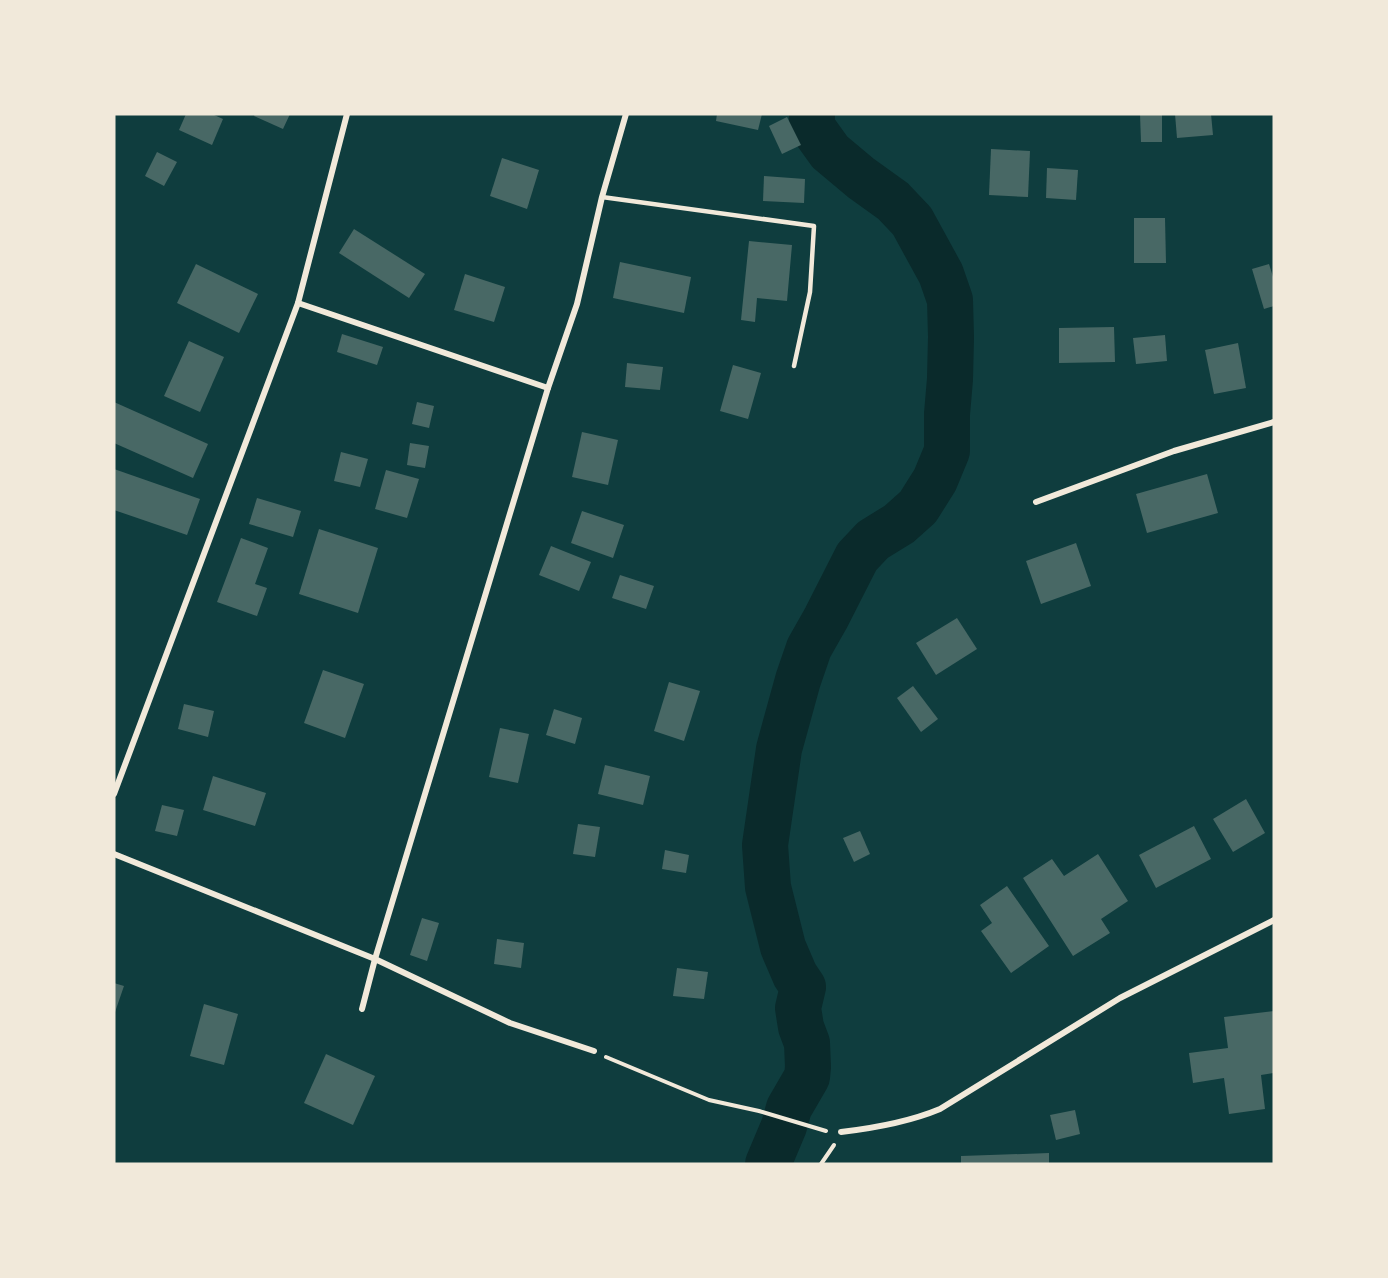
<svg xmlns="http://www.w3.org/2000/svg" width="1388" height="1278" font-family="Lato,sans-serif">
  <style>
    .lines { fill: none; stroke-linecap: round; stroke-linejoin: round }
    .river { stroke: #0a2a2b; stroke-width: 46 }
    .building { fill: #486865 }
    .path { stroke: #f1e9da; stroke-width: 4 }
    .service { stroke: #f1e9da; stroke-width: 4.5 }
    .minor { stroke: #f1e9da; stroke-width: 6 }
  </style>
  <rect width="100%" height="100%" fill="#0f3d3e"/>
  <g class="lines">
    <!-- river -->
    <polyline class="river" points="768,1164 784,1126 789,1108 807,1077 808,1067 807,1043 801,1027 798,1008 803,987 795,975 783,947 768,887 765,845 779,749 798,680 809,648 826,618 857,557 873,540 899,524 918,507 935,480 947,451 947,414 950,379 951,337 950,300 941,274 912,221 893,201 861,178 830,152 812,127 812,114"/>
  </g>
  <!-- building -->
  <g class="building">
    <polygon points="186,114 212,114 223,119 212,145 179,130"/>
    <polygon points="255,114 290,114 283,129 254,116"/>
    <polygon points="717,114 762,114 758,130 716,121"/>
    <polygon points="1140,114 1162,114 1162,142 1141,142"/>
    <polygon points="1175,114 1211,114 1213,135 1177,138"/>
    <polygon points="787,117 801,145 782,154 769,126"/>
    <polygon points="991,149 1030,151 1028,197 989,195"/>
    <polygon points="157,152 177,162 164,186 145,176"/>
    <polygon points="502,158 539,170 527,209 490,196"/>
    <polygon points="1047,168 1078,170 1076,200 1046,198"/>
    <polygon points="764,176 805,179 804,203 763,201"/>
    <polygon points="1134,218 1165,218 1166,263 1134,263"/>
    <polygon points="354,229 425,274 409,298 339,253"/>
    <polygon points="749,241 792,245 787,301 757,298 755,322 741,320"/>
    <polygon points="620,262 691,277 684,313 613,298"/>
    <polygon points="196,264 258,294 239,333 177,303"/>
    <polygon points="1269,264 1274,280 1274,306 1264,309 1252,269"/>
    <polygon points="465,274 505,287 494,322 454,310"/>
    <polygon points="1114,327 1115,362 1059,363 1059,328"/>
    <polygon points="342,334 383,347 377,365 337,352"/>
    <polygon points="1165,335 1167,361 1136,364 1133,338"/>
    <polygon points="189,341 224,357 200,412 164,396"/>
    <polygon points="1238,343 1246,388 1214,394 1205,350"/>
    <polygon points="627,363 663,367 660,390 625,387"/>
    <polygon points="733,365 761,373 748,419 720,411"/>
    <polygon points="114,402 208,444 193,478 114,443"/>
    <polygon points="417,402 434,406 429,428 412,424"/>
    <polygon points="582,432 618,440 608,485 572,477"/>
    <polygon points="410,443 429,446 425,468 407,465"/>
    <polygon points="341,452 368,459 360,487 334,481"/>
    <polygon points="114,469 200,499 187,535 114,510"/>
    <polygon points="386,470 419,479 407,518 375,509"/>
    <polygon points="1207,474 1218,513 1147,533 1136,494"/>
    <polygon points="257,498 301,511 293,537 249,524"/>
    <polygon points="582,511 624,525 613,558 571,543"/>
    <polygon points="319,529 378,548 358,613 299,594"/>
    <polygon points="241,538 268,548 255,584 267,588 257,616 217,602"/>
    <polygon points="1076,543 1091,586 1041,604 1026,561"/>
    <polygon points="551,546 591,562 579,591 539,575"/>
    <polygon points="620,575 654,586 646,609 612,598"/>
    <polygon points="957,618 977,649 936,675 916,643"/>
    <polygon points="323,670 364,684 345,738 304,723"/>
    <polygon points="669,682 700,691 684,741 654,731"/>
    <polygon points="913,686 938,719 921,732 897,698"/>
    <polygon points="184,704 214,711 208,737 178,729"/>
    <polygon points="554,709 582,718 575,744 546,735"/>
    <polygon points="500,728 529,734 518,783 489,777"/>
    <polygon points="605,765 650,776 643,805 598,794"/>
    <polygon points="213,776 266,793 255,826 203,810"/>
    <polygon points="1246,799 1265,833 1233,852 1213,819"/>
    <polygon points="162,805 184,810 177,836 155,831"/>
    <polygon points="578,824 600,827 595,857 573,854"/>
    <polygon points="1194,826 1211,859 1156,888 1139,855"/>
    <polygon points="860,831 870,854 854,862 843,838"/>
    <polygon points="665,850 689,855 686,873 662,869"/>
    <polygon points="1098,854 1128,901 1101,919 1110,933 1073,956 1023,878 1052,859 1064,876"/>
    <polygon points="1007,886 1049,946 1011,973 981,931 992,923 980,905"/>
    <polygon points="422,918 439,923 427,961 410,955"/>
    <polygon points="497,939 524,943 521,968 494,964"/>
    <polygon points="677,968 708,972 704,999 673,996"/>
    <polygon points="114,983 124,986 114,1015"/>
    <polygon points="204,1004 238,1014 224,1065 190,1056"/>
    <polygon points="1274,1011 1274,1073 1261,1075 1265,1109 1229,1114 1224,1078 1193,1083 1189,1053 1228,1048 1224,1017"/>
    <polygon points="326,1054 375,1076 353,1125 304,1103"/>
    <polygon points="1075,1110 1080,1134 1056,1140 1050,1115"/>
    <polygon points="1049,1153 1049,1164 961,1164 961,1156"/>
  </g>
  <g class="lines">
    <!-- path -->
    <g class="path">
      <polyline points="606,1057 709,1100 759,1111 826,1131"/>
      <polyline points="821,1164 834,1145"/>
    </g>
    <!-- service -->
    <polyline class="service" points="602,197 814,226 810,292 794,366"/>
    <!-- minor -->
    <g class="minor">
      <polyline points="298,303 548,388"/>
      <polyline points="1036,502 1174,451 1274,422"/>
      <polyline points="114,794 298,303 347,114"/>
      <polyline points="114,854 375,959 510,1023 594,1051"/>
      <polyline points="362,1009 375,959 548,388 577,304 602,197 626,114"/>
      <path d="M 841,1132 C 875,1128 909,1122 940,1109 L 1120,998 L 1274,920"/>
    </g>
  </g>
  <!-- border -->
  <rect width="1388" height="1278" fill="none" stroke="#f1e9da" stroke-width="231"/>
</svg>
